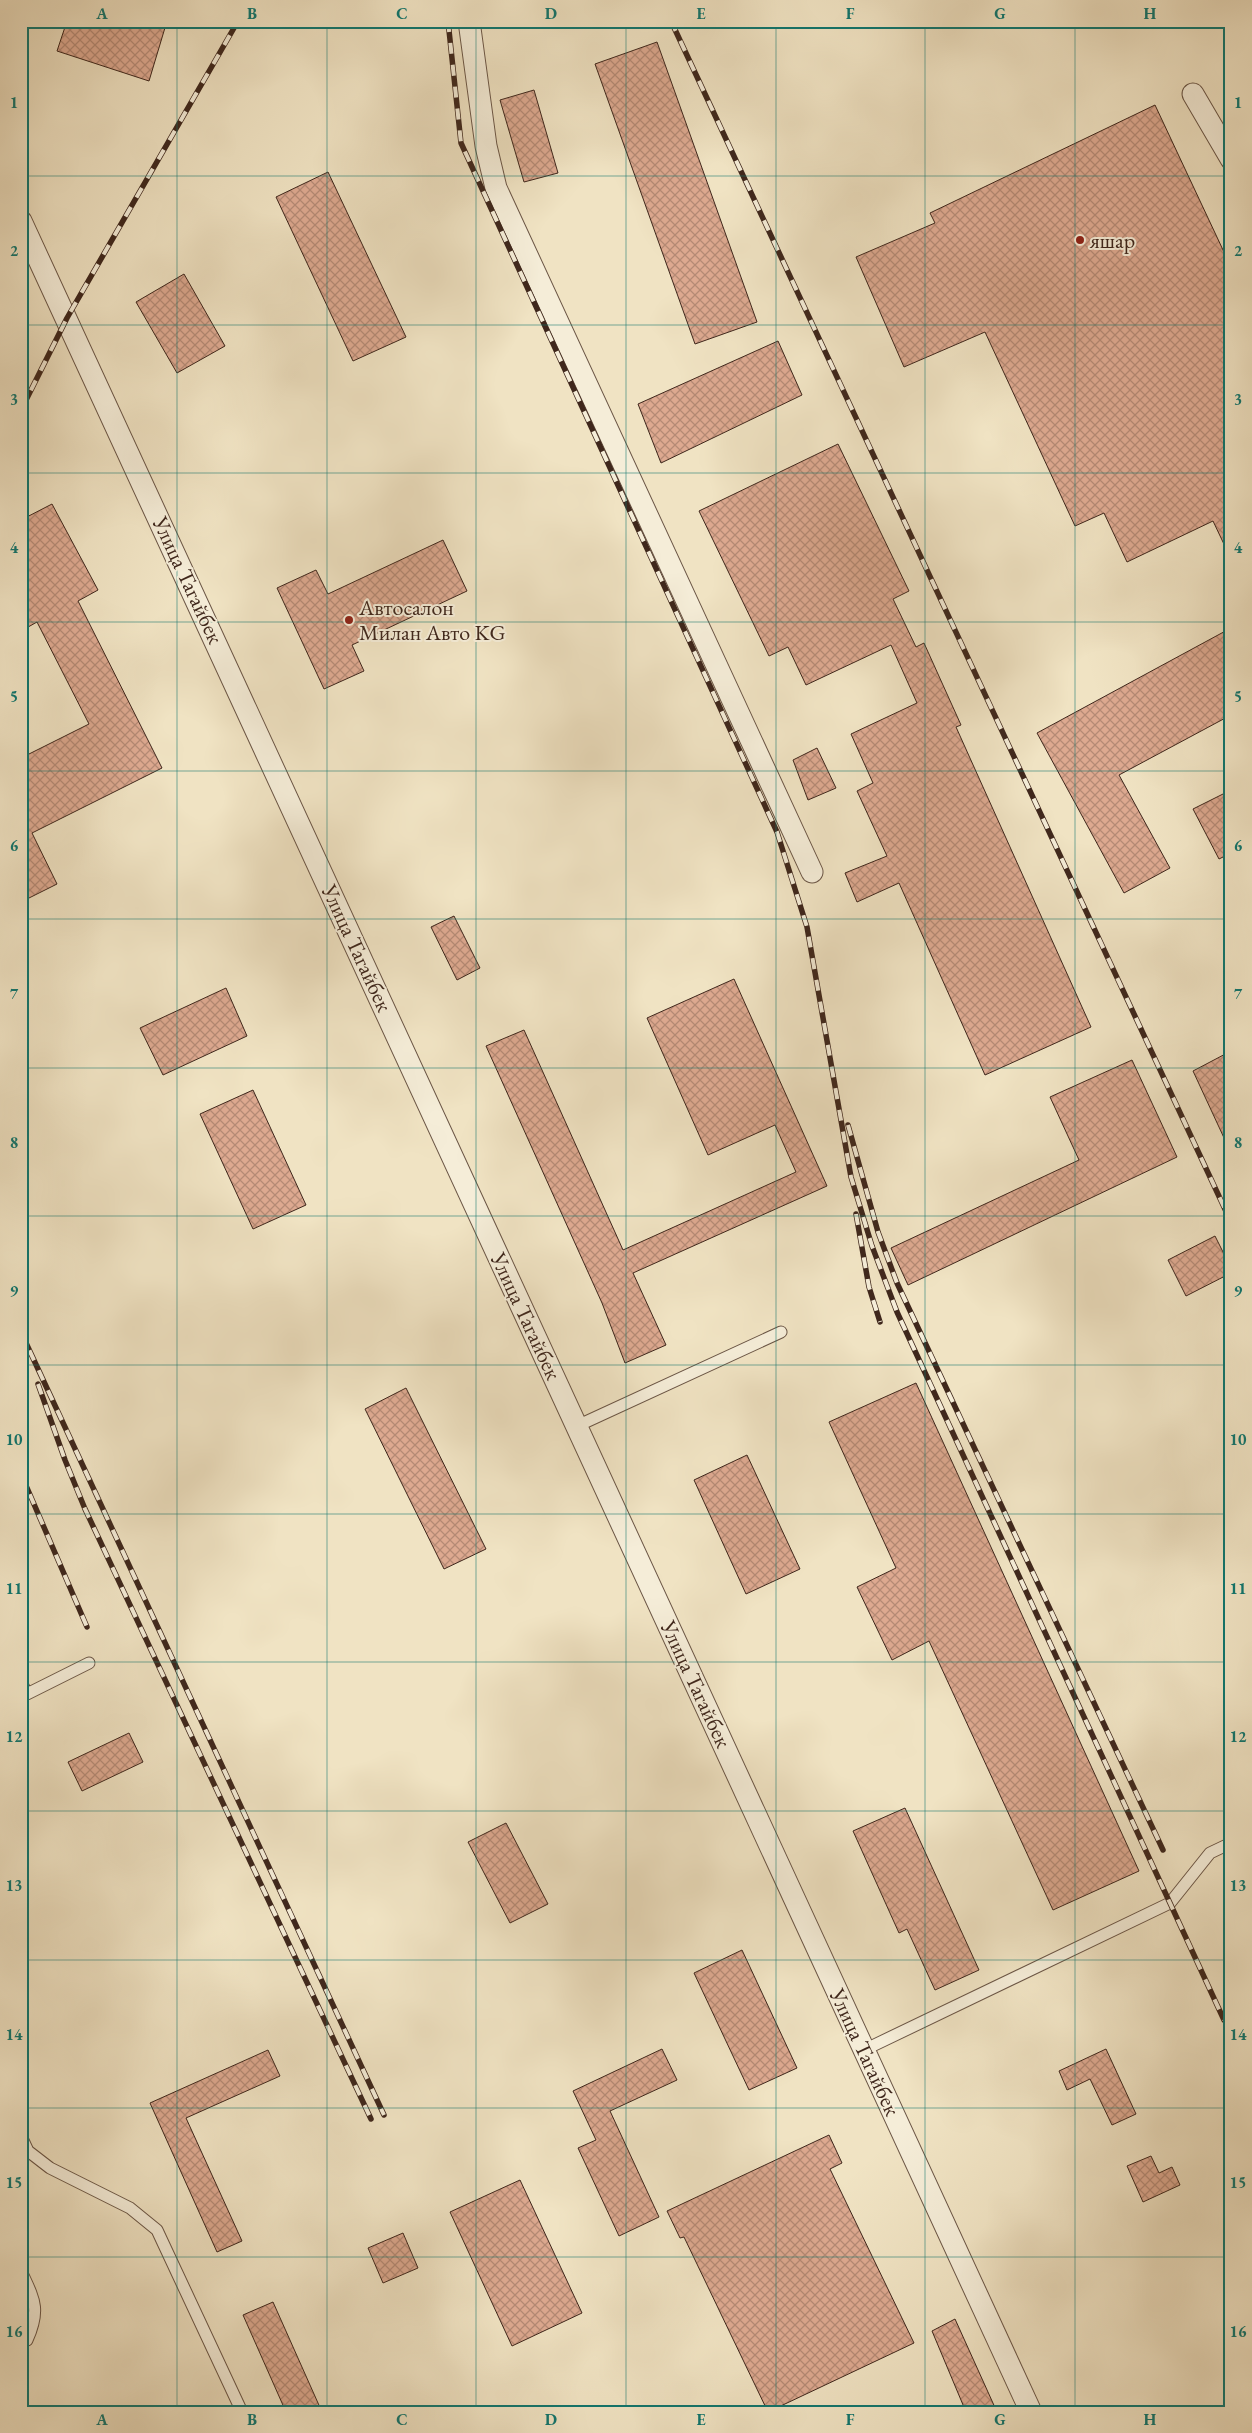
<svg xmlns="http://www.w3.org/2000/svg" width="1252" height="2433" font-family="'EB Garamond',serif">
  <style>
    .building { fill: url(#building-cross-hatch); stroke: #3f271c }
    .lines { fill: none; stroke-linecap: round; stroke-linejoin: round }
    .service-casing { stroke: #6b5646; stroke-width: 13 }
    .minor-casing { stroke: #6b5646; stroke-width: 23 }
    .service { stroke: #f5edd8; stroke-width: 11 }
    .minor { stroke: #f5edd8; stroke-width: 21 }
    .rail-casing { stroke: #3f271c; stroke-width: 5.5 }
    .rail { stroke: #f5edd8; stroke-width: 4; stroke-dasharray: 11; stroke-linecap: butt }
    .grid { fill: none; stroke: #0f766e; stroke-width: 1; stroke-opacity: 0.55 }
    .poi-dot { fill: #8f2418; stroke: #f5edd8; stroke-width: 2 }
    .labels { text-anchor: middle; dominant-baseline: central; stroke-width: 4; stroke-linejoin: round; paint-order: stroke }
    .poi-label { font-size: 22px; fill: #3f271c; stroke: #f5edd8; text-anchor: start }
    .street-label { font-size: 22px; fill: #3f271c; stroke: #f5edd8 }
    .neatline { fill: none; stroke: #0f766e; stroke-width: 2 }
    .grid-label { font-size: 16px; text-anchor: middle; font-weight: bold; fill: #0f766e }
  </style>
  <defs>
    <pattern id="building-cross-hatch" width="8" height="8" patternUnits="userSpaceOnUse" patternTransform="scale(1.25)"><rect width="8" height="8" fill="#dda990"/><path d="M0 0l8 8M0 8l8-8" fill="none" stroke="#b58a75"/></pattern>
  </defs>
  <rect width="100%" height="100%" fill="#f0e3c3"/>
  <filter id="stains"><feTurbulence type="fractalNoise" baseFrequency=".004" numOctaves="4"/><feColorMatrix values="0 0 0 0 .2 0 0 0 0 .09 0 0 0 0 .02 0 0 0 .5 -.17"/></filter>
  <radialGradient id="worn" r=".72"><stop offset=".6" stop-color="#630" stop-opacity="0"/><stop offset="1" stop-color="#630" stop-opacity=".3"/></radialGradient>
  <!-- building -->
  <g class="building">
    <polygon points="67,21 167,21 149,81 57,51"/>
    <polygon points="657,42 757,322 695,344 595,64"/>
    <polygon points="534,90 558,173 524,182 500,100"/>
    <polygon points="1155,105 1231,267 1231,559 1213,521 1127,562 1104,513 1075,526 985,332 904,367 856,257 935,223 930,213"/>
    <polygon points="328,172 406,337 353,361 276,197"/>
    <polygon points="184,274 225,346 177,373 136,302"/>
    <polygon points="778,341 802,395 661,463 638,404"/>
    <polygon points="838,444 909,591 893,599 916,647 924,643 961,725 956,727 1091,1027 985,1075 899,883 857,902 845,873 887,856 857,791 873,783 851,734 917,703 891,645 806,685 788,647 769,656 699,511"/>
    <polygon points="52,504 98,590 78,601 162,768 32,833 57,884 21,902 21,758 89,724 37,622 21,631 21,520"/>
    <polygon points="443,540 467,591 352,645 364,671 324,689 277,588 316,570 328,594"/>
    <polygon points="1231,628 1231,715 1119,775 1170,868 1124,893 1037,733"/>
    <polygon points="817,748 836,788 808,800 793,760"/>
    <polygon points="1231,790 1231,853 1219,859 1193,809"/>
    <polygon points="454,916 480,968 457,980 431,927"/>
    <polygon points="734,979 827,1186 633,1273 666,1345 625,1363 602,1303 486,1046 524,1030 623,1250 796,1172 775,1125 708,1155 647,1018"/>
    <polygon points="226,988 247,1036 163,1075 140,1028"/>
    <polygon points="1231,1051 1231,1153 1193,1071"/>
    <polygon points="1132,1060 1177,1157 908,1285 891,1248 1079,1160 1050,1097"/>
    <polygon points="253,1090 306,1205 253,1229 200,1114"/>
    <polygon points="1215,1236 1231,1268 1231,1273 1186,1296 1168,1260"/>
    <polygon points="916,1383 1139,1871 1053,1910 929,1641 892,1660 857,1587 896,1568 829,1422"/>
    <polygon points="406,1388 486,1549 444,1569 365,1409"/>
    <polygon points="747,1455 800,1569 746,1594 694,1480"/>
    <polygon points="129,1733 143,1762 82,1791 68,1762"/>
    <polygon points="905,1808 979,1970 935,1990 907,1929 899,1933 853,1831"/>
    <polygon points="506,1823 548,1904 510,1923 468,1842"/>
    <polygon points="742,1950 797,2068 749,2090 694,1973"/>
    <polygon points="662,2049 677,2080 610,2111 659,2217 619,2236 578,2148 596,2140 573,2091"/>
    <polygon points="1106,2049 1136,2114 1112,2125 1090,2079 1067,2090 1059,2071"/>
    <polygon points="268,2050 280,2076 186,2118 242,2241 217,2252 150,2103"/>
    <polygon points="829,2135 842,2163 830,2169 914,2343 768,2412 684,2237 680,2238 667,2211"/>
    <polygon points="1151,2156 1159,2173 1172,2167 1180,2185 1143,2202 1127,2166"/>
    <polygon points="520,2180 582,2313 512,2346 450,2212"/>
    <polygon points="403,2233 418,2268 383,2283 368,2248"/>
    <polygon points="273,2302 322,2412 286,2412 243,2315"/>
    <polygon points="955,2319 997,2412 966,2412 932,2331"/>
  </g>
  <g class="lines">
    <!-- service casing -->
    <g class="service-casing">
      <g id="service">
        <polyline points="577,1426 781,1332"/>
        <polyline points="21,1682 27,1694 89,1663"/>
        <polyline points="864,2050 1170,1903 1210,1853 1231,1843"/>
        <polyline points="21,2136 28,2151 50,2168 130,2208 157,2230 242,2412"/>
        <path d="M 21,2271 C 34,2299 41,2309 27,2340 L 21,2340"/>
      </g>
    </g>
    <!-- minor casing -->
    <g class="minor-casing">
      <g id="minor">
        <polyline points="469,21 486,146 496,188 812,872"/>
        <polyline points="1193,94 1231,159"/>
        <polyline points="21,221 1031,2412"/>
      </g>
    </g>
    <!-- service -->
    <use href="#service" class="service"/>
    <!-- minor -->
    <use href="#minor" class="minor"/>
    <!-- rail casing -->
    <g class="rail-casing">
      <g id="rail">
        <polyline points="448,21 461,143 777,832 807,927 851,1177 872,1246 897,1312 1224,2020"/>
        <polyline points="671,21 1231,1222"/>
        <polyline points="21,410 67,318 238,21"/>
        <polyline points="848,1125 878,1232 897,1283 1163,1850"/>
        <polyline points="856,1214 869,1287 880,1322"/>
        <polyline points="21,1330 26,1343 384,2115"/>
        <polyline points="38,1384 65,1460 85,1509 371,2119"/>
        <polyline points="21,1474 87,1627"/>
      </g>
    </g>
    <!-- rail -->
    <use href="#rail" class="rail"/>
  </g>
  <!-- grid -->
  <path class="grid" d="M 177,21 L 177,2412M 327,21 L 327,2412M 476,21 L 476,2412M 626,21 L 626,2412M 776,21 L 776,2412M 925,21 L 925,2412M 1075,21 L 1075,2412M 21,176 L 1231,176M 21,325 L 1231,325M 21,473 L 1231,473M 21,622 L 1231,622M 21,771 L 1231,771M 21,919 L 1231,919M 21,1068 L 1231,1068M 21,1216 L 1231,1216M 21,1365 L 1231,1365M 21,1514 L 1231,1514M 21,1662 L 1231,1662M 21,1811 L 1231,1811M 21,1960 L 1231,1960M 21,2108 L 1231,2108M 21,2257 L 1231,2257"/>
  <!-- markers -->
  <g class="poi-dot">
    <circle cx="1080" cy="240" r="5"/>
    <circle cx="349" cy="620" r="5"/>
  </g>
  <g class="labels">
    <!-- poi labels -->
    <g class="poi-label">
      <text x="1090" y="240">яшар</text>
      <text x="359" y="607">Автосалон<tspan x="359" dy="25">Милан Авто KG</tspan></text>
    </g>
    <!-- street labels -->
    <g class="street-label">
      <text transform="translate(188 580) rotate(65)">Улица Тагайбек</text>
      <text transform="translate(357 948) rotate(65)">Улица Тагайбек</text>
      <text transform="translate(526 1316) rotate(65)">Улица Тагайбек</text>
      <text transform="translate(696 1684) rotate(65)">Улица Тагайбек</text>
      <text transform="translate(865 2052) rotate(65)">Улица Тагайбек</text>
    </g>
  </g>
  <!-- margin -->
  <rect width="1252" height="2433" fill="none" stroke="#f0e3c3" stroke-width="55"/>
  <rect x="28" y="28" width="1196" height="2378" class="neatline"/>
  <g class="grid-label">
    <text x="102" y="19">A</text>
    <text x="252" y="19">B</text>
    <text x="402" y="19">C</text>
    <text x="551" y="19">D</text>
    <text x="701" y="19">E</text>
    <text x="850" y="19">F</text>
    <text x="1000" y="19">G</text>
    <text x="1150" y="19">H</text>
    <text x="14" y="108">1</text>
    <text x="1238" y="108">1</text>
    <text x="14" y="256">2</text>
    <text x="1238" y="256">2</text>
    <text x="14" y="405">3</text>
    <text x="1238" y="405">3</text>
    <text x="14" y="553">4</text>
    <text x="1238" y="553">4</text>
    <text x="14" y="702">5</text>
    <text x="1238" y="702">5</text>
    <text x="14" y="851">6</text>
    <text x="1238" y="851">6</text>
    <text x="14" y="999">7</text>
    <text x="1238" y="999">7</text>
    <text x="14" y="1148">8</text>
    <text x="1238" y="1148">8</text>
    <text x="14" y="1296">9</text>
    <text x="1238" y="1296">9</text>
    <text x="14" y="1445">10</text>
    <text x="1238" y="1445">10</text>
    <text x="14" y="1594">11</text>
    <text x="1238" y="1594">11</text>
    <text x="14" y="1742">12</text>
    <text x="1238" y="1742">12</text>
    <text x="14" y="1891">13</text>
    <text x="1238" y="1891">13</text>
    <text x="14" y="2040">14</text>
    <text x="1238" y="2040">14</text>
    <text x="14" y="2188">15</text>
    <text x="1238" y="2188">15</text>
    <text x="14" y="2337">16</text>
    <text x="1238" y="2337">16</text>
    <text x="102" y="2425">A</text>
    <text x="252" y="2425">B</text>
    <text x="402" y="2425">C</text>
    <text x="551" y="2425">D</text>
    <text x="701" y="2425">E</text>
    <text x="850" y="2425">F</text>
    <text x="1000" y="2425">G</text>
    <text x="1150" y="2425">H</text>
  </g>
  <rect width="100%" height="100%" filter="url(#stains)"/>
  <rect width="100%" height="100%" fill="url(#worn)"/>
</svg>
